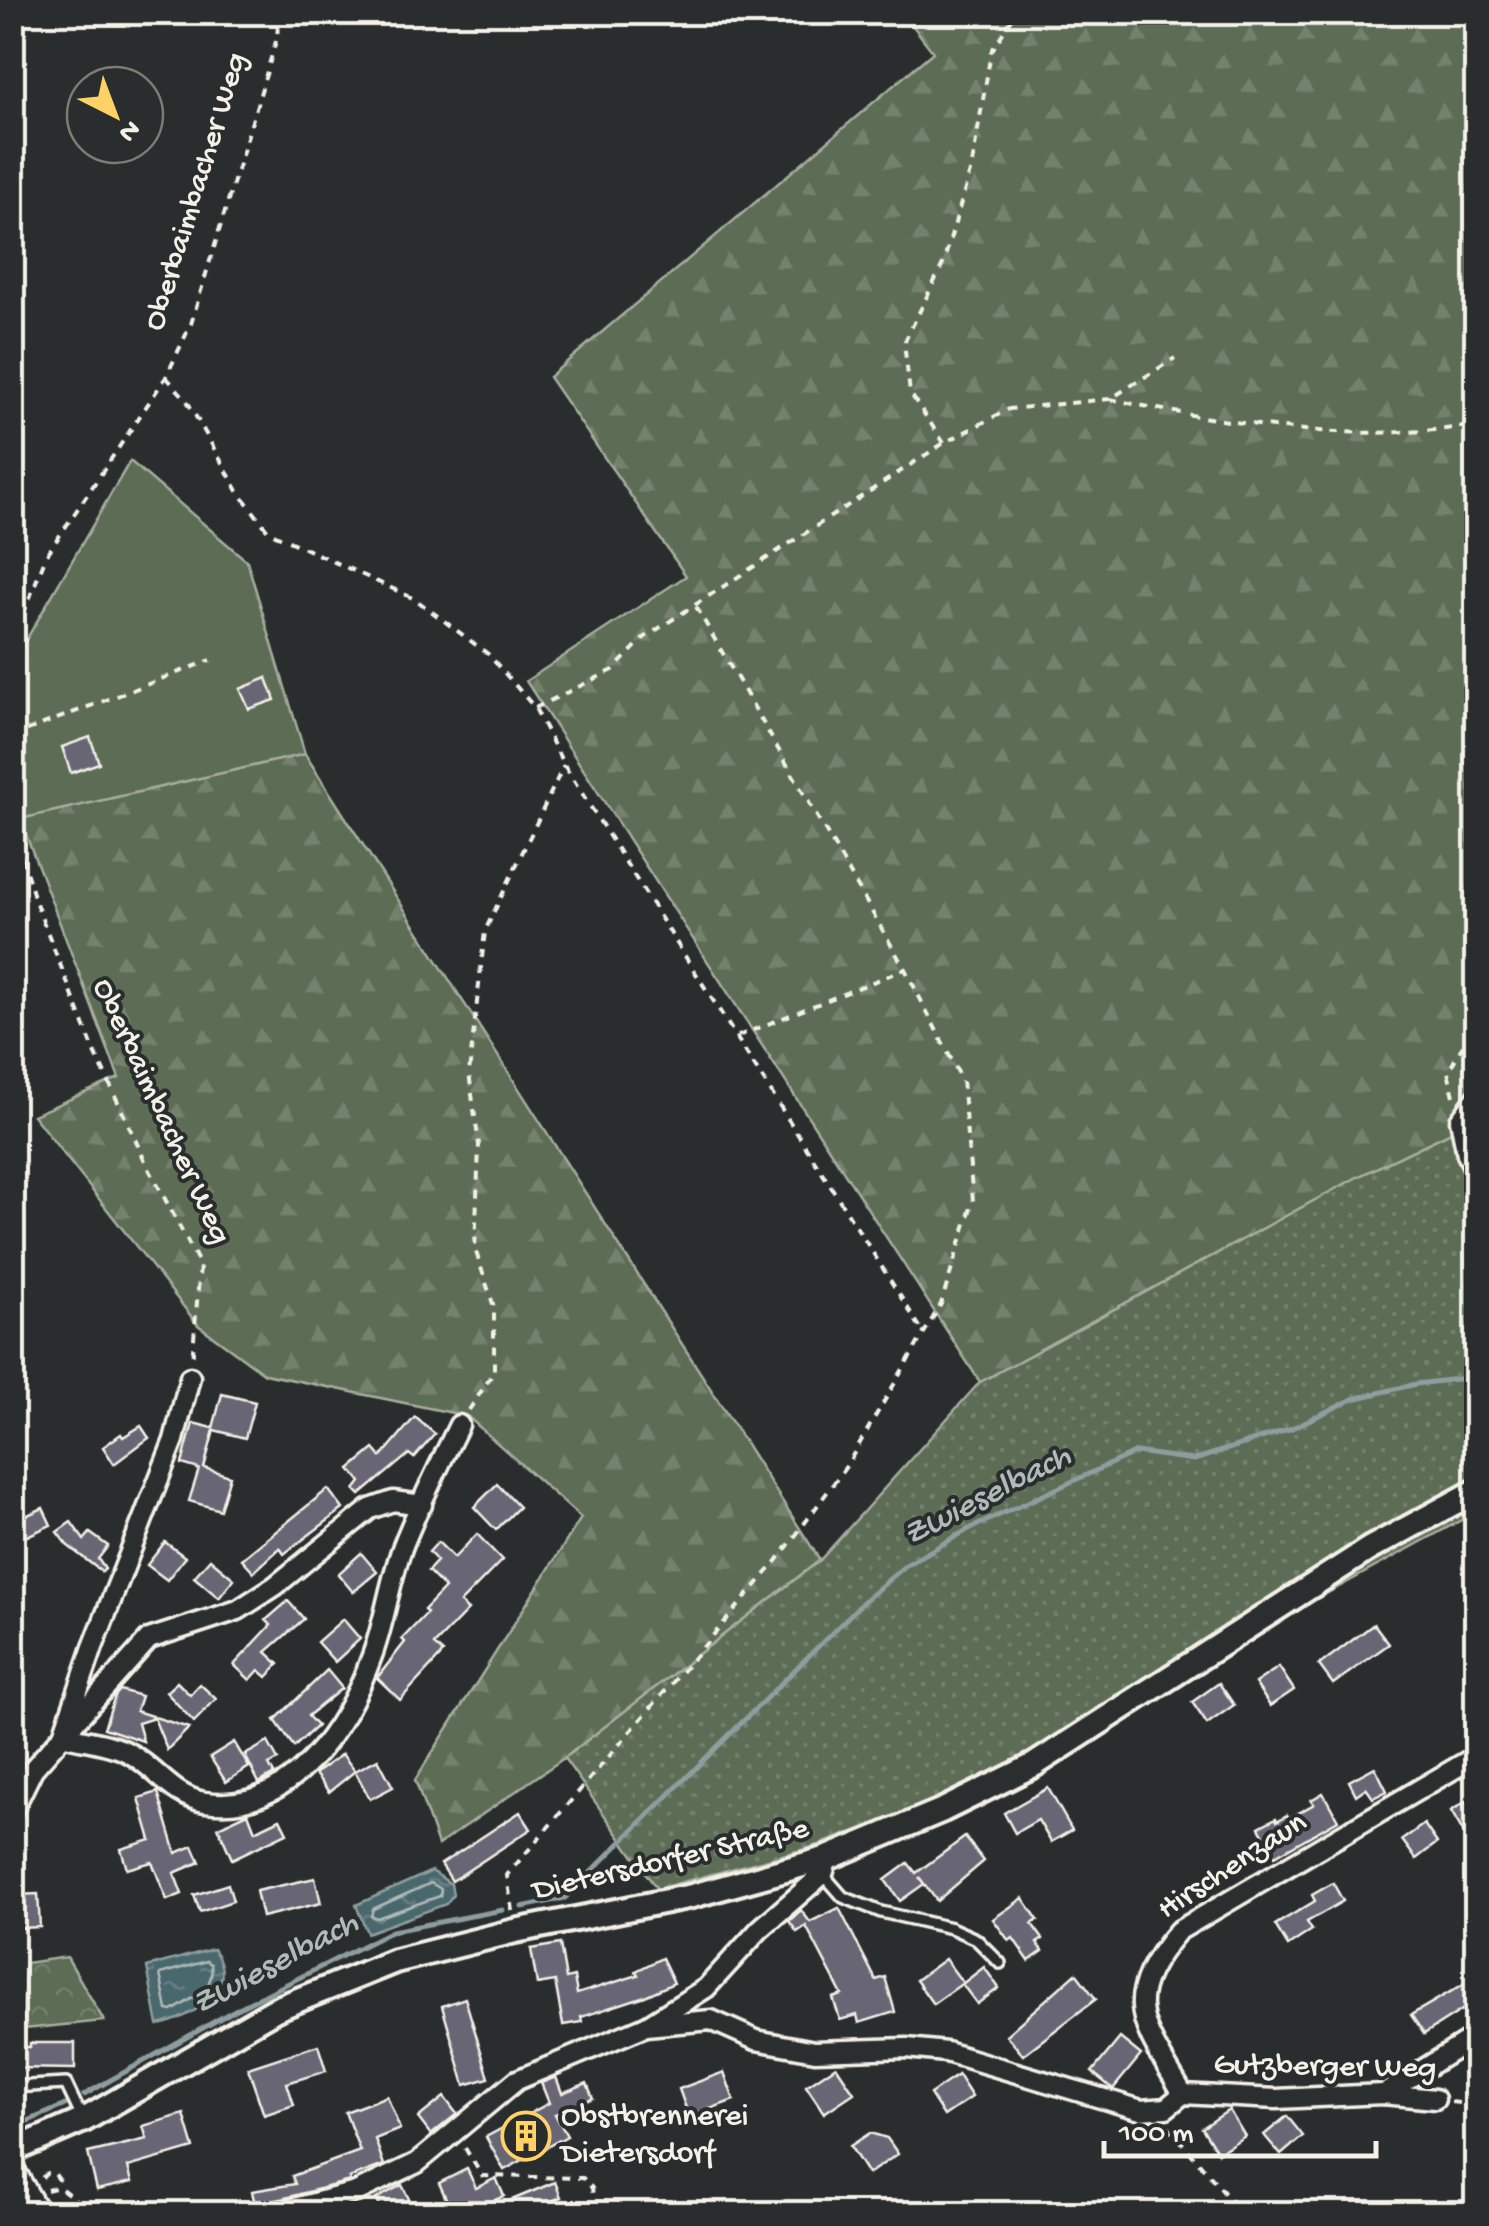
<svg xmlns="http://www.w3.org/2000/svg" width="1489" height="2226" font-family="'Gochi Hand',sans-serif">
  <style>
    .grass { fill: url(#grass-dots); stroke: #a8ae9e; stroke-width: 2.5 }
    .forest { fill: url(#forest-firs); stroke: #a8ae9e; stroke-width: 2.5 }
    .park { fill: url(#park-crowns); stroke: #a8ae9e; stroke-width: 2.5 }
    .garden { fill: #5b6c55; stroke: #a8ae9e; stroke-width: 2.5 }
    .water { fill: url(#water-ripples); stroke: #8e9e9f; stroke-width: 2.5 }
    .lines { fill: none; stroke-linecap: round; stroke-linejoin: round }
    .shore { stroke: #b0bab7; stroke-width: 2.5 }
    .stream { stroke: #8e9e9f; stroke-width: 5 }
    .building { fill: #676674; stroke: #f4f1e8; stroke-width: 2.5 }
    .service-casing { stroke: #f4f1e8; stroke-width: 16 }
    .minor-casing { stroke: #f4f1e8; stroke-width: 25 }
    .tertiary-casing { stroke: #f4f1e8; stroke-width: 30 }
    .path { stroke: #f4f1e8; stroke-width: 4; stroke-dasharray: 8 8; stroke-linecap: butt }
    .service { stroke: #2a2d2e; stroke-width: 9 }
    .minor { stroke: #2a2d2e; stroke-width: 18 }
    .tertiary { stroke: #2a2d2e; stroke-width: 22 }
    .labels { text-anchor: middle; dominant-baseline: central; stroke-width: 8; stroke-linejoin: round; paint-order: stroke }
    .street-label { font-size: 32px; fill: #f4f1e8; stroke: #2a2d2e }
    .poi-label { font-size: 32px; fill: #f4f1e8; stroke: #2a2d2e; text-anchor: start }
    .water-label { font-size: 35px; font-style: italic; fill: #b0bab7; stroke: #2a2d2e }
  </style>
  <defs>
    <pattern id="grass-dots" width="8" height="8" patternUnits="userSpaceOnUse" patternTransform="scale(2.5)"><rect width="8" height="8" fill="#5b6c55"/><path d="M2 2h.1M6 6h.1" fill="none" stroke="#73816d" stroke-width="1.8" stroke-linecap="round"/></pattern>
    <pattern id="forest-firs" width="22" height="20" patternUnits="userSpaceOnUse" patternTransform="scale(2.5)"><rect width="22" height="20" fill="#5b6c55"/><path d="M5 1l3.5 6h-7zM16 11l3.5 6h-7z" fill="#73816d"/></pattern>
    <pattern id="park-crowns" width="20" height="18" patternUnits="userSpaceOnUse" patternTransform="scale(2.5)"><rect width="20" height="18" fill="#5b6c55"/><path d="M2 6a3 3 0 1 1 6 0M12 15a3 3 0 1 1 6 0" fill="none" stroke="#73816d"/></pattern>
    <pattern id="water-ripples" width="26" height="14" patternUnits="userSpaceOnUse" patternTransform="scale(2.5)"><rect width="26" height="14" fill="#4a676e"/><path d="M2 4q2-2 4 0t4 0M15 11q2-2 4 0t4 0" fill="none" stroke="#657d83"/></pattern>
  </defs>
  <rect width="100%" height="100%" fill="#2a2d2e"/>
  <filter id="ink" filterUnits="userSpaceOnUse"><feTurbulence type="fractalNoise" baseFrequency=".01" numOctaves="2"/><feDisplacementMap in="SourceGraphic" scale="20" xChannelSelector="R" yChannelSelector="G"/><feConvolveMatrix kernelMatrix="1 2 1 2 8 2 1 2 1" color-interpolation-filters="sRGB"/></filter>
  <g filter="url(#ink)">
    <!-- grass -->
    <polygon class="grass" points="1476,1120 1476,1512 1304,1606 1063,1751 819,1845 657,1889 564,1758 820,1560 980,1382 1359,1176"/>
    <!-- forest -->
    <g class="forest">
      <polygon points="903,13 1476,13 1476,1120 1359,1176 980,1382 526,681 686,576 549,377 933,52"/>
      <polygon points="305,754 820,1560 564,1758 438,1845 415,1780 581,1518 467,1416 265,1374 198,1325 33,1115 119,1078 20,819"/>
    </g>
    <!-- park -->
    <polygon class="park" points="67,1957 104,2021 23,2029 25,1963"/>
    <!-- garden -->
    <polygon class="garden" points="130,461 247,561 305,754 20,819 19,652"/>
    <!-- water -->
    <g class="water">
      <polygon points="432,1871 451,1884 453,1895 446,1904 367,1933 356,1905"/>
      <path d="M 213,1949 C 242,1987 193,2018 158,2025 L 147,1967 Z"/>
    </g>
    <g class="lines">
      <!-- shore -->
      <g class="shore">
        <polygon points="431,1883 441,1889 440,1896 377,1918 371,1916 373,1909"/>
        <path d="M 207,1961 L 211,1964 C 216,1990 192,1998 172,2011 L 167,2010 L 160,1974 Z"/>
      </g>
      <!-- stream -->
      <g class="stream">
        <polyline points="522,1907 565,1898 864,1601 906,1565 969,1529 1136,1452 1194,1460 1292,1428 1353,1399 1416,1384 1474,1377"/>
        <polyline points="84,2095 235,2010 392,1931 503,1910"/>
        <polyline points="12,2128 65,2105"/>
      </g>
    </g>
    <!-- building -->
    <g class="building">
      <polygon points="267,678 275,700 249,709 240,689"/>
      <polygon points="90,737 99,763 71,773 62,747"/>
      <polygon points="222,1394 255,1402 245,1438 214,1430 204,1468 230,1476 220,1510 189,1501 199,1469 182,1464 193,1423 213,1428"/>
      <polygon points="415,1417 435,1434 414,1458 409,1454 360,1495 355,1490 361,1482 350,1469 374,1449 381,1457"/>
      <polygon points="141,1426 149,1438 114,1464 103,1447 121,1434 123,1437"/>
      <polygon points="497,1484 519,1507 496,1530 474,1507"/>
      <polygon points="328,1489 343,1509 284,1554 280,1548 254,1572 242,1559"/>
      <polygon points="43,1508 51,1525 12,1543 12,1522"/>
      <polygon points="71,1522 84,1540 90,1533 108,1546 98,1559 105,1569 102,1572 67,1545 57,1532"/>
      <polygon points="477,1534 502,1560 460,1603 468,1610 434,1645 443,1653 400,1700 377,1678 405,1642 402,1639 427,1613 424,1610 445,1588 428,1571 437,1561 429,1552 438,1542 454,1558"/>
      <polygon points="165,1542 185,1557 167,1580 147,1565"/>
      <polygon points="361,1553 377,1572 353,1592 338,1574"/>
      <polygon points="210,1559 234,1579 219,1598 194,1577"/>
      <polygon points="288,1601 304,1619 266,1652 279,1664 267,1677 259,1670 250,1680 234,1665 271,1625 266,1620"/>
      <polygon points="343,1619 360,1639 335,1662 317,1642"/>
      <polygon points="1374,1624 1389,1644 1333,1684 1319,1665"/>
      <polygon points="1279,1667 1294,1690 1270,1706 1255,1683"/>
      <polygon points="327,1670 342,1688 308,1716 317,1726 294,1747 275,1720"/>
      <polygon points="177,1682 190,1695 200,1684 216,1699 194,1722 166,1692"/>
      <polygon points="1219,1683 1234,1705 1207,1724 1192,1702"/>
      <polygon points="120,1690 141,1696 136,1711 189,1728 167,1750 154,1718 138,1723 143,1741 104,1728 115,1696"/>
      <polygon points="234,1742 249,1767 226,1782 210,1757"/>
      <polygon points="268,1742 278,1760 269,1765 274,1774 259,1783 245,1755"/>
      <polygon points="342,1754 355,1771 329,1792 315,1774"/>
      <polygon points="378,1759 393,1787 370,1799 355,1771"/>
      <polygon points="1375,1767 1387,1791 1373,1798 1366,1788 1356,1795 1349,1781"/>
      <polygon points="1048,1788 1072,1830 1051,1842 1038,1820 1015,1833 1004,1813"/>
      <polygon points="158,1792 176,1853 193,1846 200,1862 174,1873 182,1894 167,1900 152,1862 127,1869 121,1849 151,1840 139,1798"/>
      <polygon points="1323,1793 1338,1820 1275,1856 1259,1827 1276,1818 1277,1821 1287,1815 1289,1818 1314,1804 1311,1800"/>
      <polygon points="1476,1795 1476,1828 1465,1835 1451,1811"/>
      <polygon points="520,1812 531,1829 452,1881 441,1864"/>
      <polygon points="248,1813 255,1831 280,1819 287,1833 232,1859 218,1827"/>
      <polygon points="1424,1824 1437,1843 1416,1859 1402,1840"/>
      <polygon points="965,1837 984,1861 937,1901 919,1877 924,1884 900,1901 885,1880 908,1863 916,1873"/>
      <polygon points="315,1878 321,1903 262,1917 256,1891"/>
      <polygon points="1333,1883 1343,1901 1307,1922 1312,1930 1288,1946 1275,1925 1315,1901 1312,1895"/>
      <polygon points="228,1884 233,1901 200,1912 194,1895"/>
      <polygon points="38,1894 40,1927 20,1928 18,1895"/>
      <polygon points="1023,1898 1038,1920 1032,1924 1043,1939 1037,1943 1043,1951 1029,1961 1013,1938 1009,1941 993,1919"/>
      <polygon points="839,1908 876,1980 885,1977 895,2012 859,2023 857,2015 840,2020 833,1998 842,1995 806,1926 797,1932 789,1921 801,1910 810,1922"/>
      <polygon points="560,1944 566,1979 574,1977 577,1994 638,1975 636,1971 662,1958 674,1983 645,1996 581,2017 582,2022 563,2025 555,1981 537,1984 531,1949"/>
      <polygon points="945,1959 963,1983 933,2004 916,1980"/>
      <polygon points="984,1967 999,1988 977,2004 962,1984"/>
      <polygon points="1076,1973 1096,1999 1023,2055 1006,2035"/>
      <polygon points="1476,1977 1476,2001 1424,2034 1411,2015"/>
      <polygon points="465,1998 489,2078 465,2085 442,2006"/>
      <polygon points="1120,2038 1141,2055 1113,2089 1092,2072"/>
      <polygon points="30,2043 75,2043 75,2069 12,2068 12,2047 30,2047"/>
      <polygon points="318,2045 326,2071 287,2083 294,2105 264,2115 248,2068"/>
      <polygon points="836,2066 854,2093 824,2113 806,2086"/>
      <polygon points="724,2072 734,2100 689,2117 679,2089"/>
      <polygon points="958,2075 972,2097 944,2116 930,2094"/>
      <polygon points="556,2077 562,2093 587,2083 593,2098 555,2114 567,2136 504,2170 486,2137 549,2103 541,2083"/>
      <polygon points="387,2096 400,2129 375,2139 384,2165 349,2178 350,2181 269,2202 257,2214 252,2191 295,2184 292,2176 360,2151 345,2112"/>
      <polygon points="444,2097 457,2114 431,2135 418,2118"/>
      <polygon points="1229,2110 1245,2136 1218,2153 1202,2128"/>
      <polygon points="184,2114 194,2148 128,2167 132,2182 97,2190 88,2153 147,2139 143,2126"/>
      <polygon points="1287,2116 1303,2136 1281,2155 1264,2135"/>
      <polygon points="870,2133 887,2138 898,2154 868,2174 850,2146"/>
      <polygon points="467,2169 476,2188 496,2178 504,2196 466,2214 453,2214 439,2183"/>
      <polygon points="555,2182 561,2197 522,2214 512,2214 507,2202"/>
      <polygon points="402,2185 412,2205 397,2214 384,2214 376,2199"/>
    </g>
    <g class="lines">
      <!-- service casing -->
      <g class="service-casing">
        <g id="service">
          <polyline points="823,1874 843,1897 881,1912 951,1928 976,1939 1000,1963"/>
          <polyline points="12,2087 66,2084 82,2118"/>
        </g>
      </g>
      <!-- minor casing -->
      <g class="minor-casing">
        <g id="minor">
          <polyline points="1476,1099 1460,1120 1467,1154 1476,1173"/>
          <path d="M 422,1505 L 393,1501 L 370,1509 L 275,1586 L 238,1610 L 149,1639 L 63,1735 C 84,1741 111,1743 129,1753 C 157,1768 172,1797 205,1802 C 292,1815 348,1724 373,1653 C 386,1617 390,1578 404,1543 C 420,1503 440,1464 459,1425"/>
          <polyline points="12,1812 33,1769 63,1735 93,1647 174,1440 190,1377"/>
          <polyline points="646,2026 711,2020 756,2040 815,2051 907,2048 946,2052 1141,2110 1166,2108 1183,2094 1276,2099 1383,2094 1435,2099"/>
          <path d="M 1183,2094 C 1142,2023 1118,2002 1178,1931 L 1476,1756"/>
          <polyline points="1384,2094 1476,2036"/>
          <polyline points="12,2165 40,2214"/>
          <polyline points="272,2214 356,2192 417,2163 517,2080 646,2026 706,1988 760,1929 823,1874 828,1858"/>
        </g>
      </g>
      <!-- tertiary casing -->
      <g class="tertiary-casing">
        <polyline id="tertiary" points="12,2151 84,2120 276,2009 395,1961 515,1931 692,1896 828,1858 943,1810 1034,1765 1369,1549 1476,1491"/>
      </g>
      <!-- path -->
      <g class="path">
        <polyline points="166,377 186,399 238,491 269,532 415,599 488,654 535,708 564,765 923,1332"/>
        <path d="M 1110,399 C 1232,425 1353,444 1476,425"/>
        <polyline points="944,443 910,393 904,343 943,264 972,165 991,52 1016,12"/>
        <polyline points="12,644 46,556 166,377 191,324 277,38 279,12"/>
        <polyline points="535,708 613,670 644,638 944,443 1009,409 1110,399 1175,358"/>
        <polyline points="12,736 211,660"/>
        <polyline points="12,827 37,906 94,1050 146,1163 200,1265 192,1363"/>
        <polyline points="738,1036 905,969"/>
        <polyline points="1454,1096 1448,1072 1476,1022"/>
        <polyline points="469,1410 494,1372 494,1307 475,1249 479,1145 469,1073 485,931 564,765"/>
        <polyline points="512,1911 507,1875 777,1561 847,1465 941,1304 973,1201 962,1080 905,969 695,605"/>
        <polyline points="1451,2102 1476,2105"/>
        <polyline points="1168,2126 1242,2214"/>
        <polyline points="465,2148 482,2176 583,2178 592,2188 595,2214"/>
        <polyline points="42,2178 47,2173 54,2173 60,2181 59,2186"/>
        <polyline points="47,2190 59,2187 95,2214"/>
      </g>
      <!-- service -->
      <use href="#service" class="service"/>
      <!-- minor -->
      <use href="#minor" class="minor"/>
      <!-- tertiary -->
      <use href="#tertiary" class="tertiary"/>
    </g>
  </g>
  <!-- icons -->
  <defs>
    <g id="building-ring" transform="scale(2.5)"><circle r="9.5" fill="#2a2d2e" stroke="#ffd166" stroke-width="1.5"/><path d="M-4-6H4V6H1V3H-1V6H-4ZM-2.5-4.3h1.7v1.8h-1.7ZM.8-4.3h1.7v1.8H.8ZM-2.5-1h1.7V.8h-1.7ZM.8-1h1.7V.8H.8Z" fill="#ffd166"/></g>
  </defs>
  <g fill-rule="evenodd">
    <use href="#building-ring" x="526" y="2136"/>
  </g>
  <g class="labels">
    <!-- street labels -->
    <g class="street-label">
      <text transform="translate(197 192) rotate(-73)">Oberbaimbacher Weg</text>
      <text transform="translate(160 1112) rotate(65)">Oberbaimbacher Weg</text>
      <text transform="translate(671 1861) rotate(-13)">Dietersdorfer Straße</text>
      <text transform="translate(1233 1867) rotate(-33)">Hirschenzaun</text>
      <text transform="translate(1325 2068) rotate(1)">Gutzberger Weg</text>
    </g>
    <!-- poi labels -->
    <g class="poi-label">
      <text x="561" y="2118">Obstbrennerei<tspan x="561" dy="37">Dietersdorf</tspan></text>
    </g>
    <!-- water labels -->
    <g class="water-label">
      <text transform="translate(988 1497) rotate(-27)">Zwieselbach</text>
      <text transform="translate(276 1965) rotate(-28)">Zwieselbach</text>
    </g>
  </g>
  <!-- margin -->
  <rect width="1489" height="2226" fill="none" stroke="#2a2d2e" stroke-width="50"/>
  <rect x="25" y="25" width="1439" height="2176" fill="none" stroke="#f4f1e8" stroke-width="4" filter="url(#ink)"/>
  <!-- north arrow -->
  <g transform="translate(115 115) rotate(138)"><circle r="48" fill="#2a2d2e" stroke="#7b7b78" stroke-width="2.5"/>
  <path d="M0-8L18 38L0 25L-18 38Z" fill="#ffd166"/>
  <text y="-15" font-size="28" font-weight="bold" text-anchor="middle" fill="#f4f1e8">N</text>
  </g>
  <!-- scale -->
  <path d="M1104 2141v15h272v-15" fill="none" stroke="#f4f1e8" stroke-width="5"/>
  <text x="1119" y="2141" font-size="30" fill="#f4f1e8" stroke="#2a2d2e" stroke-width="8" paint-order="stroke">100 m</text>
</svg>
